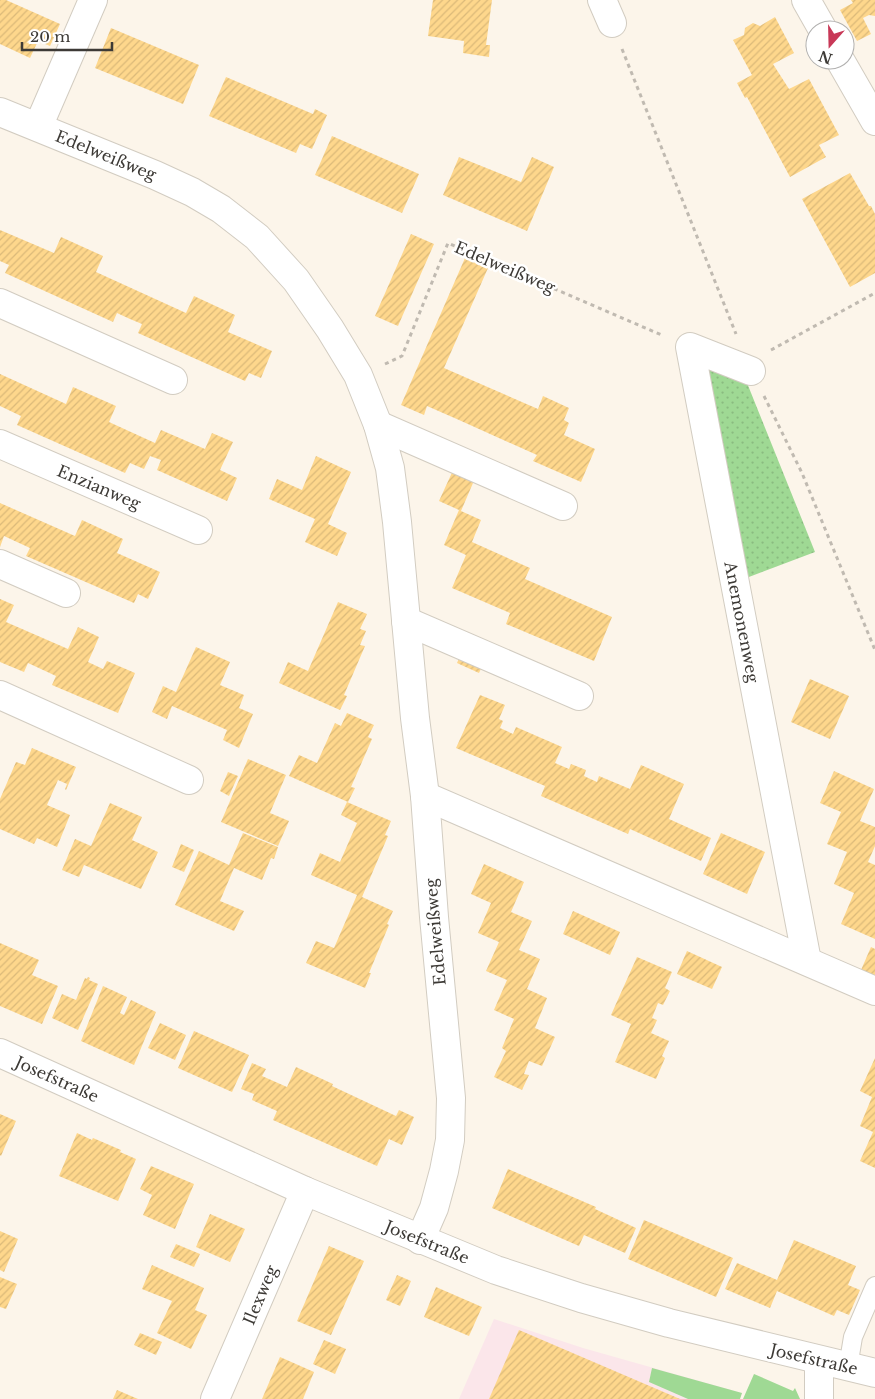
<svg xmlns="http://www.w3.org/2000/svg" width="875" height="1399" font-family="'Libre Baskerville',serif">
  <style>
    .education { fill: #fbe6ea }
    .grass { fill: #9fd994 }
    .park { fill: url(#park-dots) }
    .building { fill: url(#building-hatch) }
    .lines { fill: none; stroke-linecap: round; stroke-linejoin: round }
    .lane-casing { stroke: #d2ccc1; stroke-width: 20 }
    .street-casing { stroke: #d2ccc1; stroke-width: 30 }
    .path { stroke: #c0bab1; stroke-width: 3; stroke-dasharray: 4 4; stroke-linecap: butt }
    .lane { stroke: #fff; stroke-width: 18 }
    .street { stroke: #fff; stroke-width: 28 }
    .labels { text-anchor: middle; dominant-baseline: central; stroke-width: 5; stroke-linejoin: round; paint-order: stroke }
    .street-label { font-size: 16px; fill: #3d3a36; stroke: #fff }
  </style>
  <defs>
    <pattern id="park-dots" width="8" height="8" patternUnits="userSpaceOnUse" patternTransform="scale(1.25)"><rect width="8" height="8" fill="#9fd994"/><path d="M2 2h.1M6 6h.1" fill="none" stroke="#8abb80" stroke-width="1.8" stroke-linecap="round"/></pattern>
    <pattern id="building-hatch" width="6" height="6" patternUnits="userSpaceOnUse" patternTransform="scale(1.25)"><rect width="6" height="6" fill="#fed78c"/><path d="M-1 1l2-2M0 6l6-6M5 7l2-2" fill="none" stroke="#dbb979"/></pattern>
  </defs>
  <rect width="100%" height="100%" fill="#fcf5ea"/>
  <!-- education -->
  <polygon class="education" points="494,1319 583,1348 742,1393 740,1399 459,1399"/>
  <!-- grass -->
  <g class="grass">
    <polygon points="652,1368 742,1393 740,1399 688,1399 649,1382"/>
    <polygon points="754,1374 793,1391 795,1388 800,1399 743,1399"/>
  </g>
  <!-- park -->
  <polygon class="park" points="697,355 737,358 815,552 741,580"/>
  <!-- building -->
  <g class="building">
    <polygon points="0,0 6,0 60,24 50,46 38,41 30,58 0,44"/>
    <polygon points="433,0 492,0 486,45 490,45 489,57 463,53 464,41 428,36"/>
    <polygon points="851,0 875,0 875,16 869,15 863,18 871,34 857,41 840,10 853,3"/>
    <polygon points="775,17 794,53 773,64 789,89 809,79 839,135 819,145 826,157 790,177 747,97 745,98 737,83 752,75 733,40 744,35 745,28 753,23 760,26"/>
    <polygon points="111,28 199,65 183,104 95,68"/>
    <polygon points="226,77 313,114 315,109 327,115 312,149 300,144 296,153 209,116"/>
    <polygon points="332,136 419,174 402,213 315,175"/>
    <polygon points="459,157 521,182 532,157 554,167 527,231 443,195"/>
    <polygon points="850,173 869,206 871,206 875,214 875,273 850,287 802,199"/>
    <polygon points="0,230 54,253 61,237 103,256 96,272 186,313 194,296 235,315 228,332 272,351 261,378 249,373 245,381 138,333 142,324 130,319 117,313 113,322 5,273 9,265 0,261"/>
    <polygon points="411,234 434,244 398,326 375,316"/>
    <polygon points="465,258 488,268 444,368 538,409 543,396 569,408 564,420 569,423 564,435 595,449 581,482 533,461 537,455 459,420 427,406 424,415 401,405"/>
    <polygon points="0,374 66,404 73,387 116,406 109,422 155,443 161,430 205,449 212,433 233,442 220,470 237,478 227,501 157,470 161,460 150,456 144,469 130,463 125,473 17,425 21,416 0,406"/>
    <polygon points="316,456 351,472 328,524 347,533 337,556 305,542 315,519 269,499 277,479 302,490"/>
    <polygon points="455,466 476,476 461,511 481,520 472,542 530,568 525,579 612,617 594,661 506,624 510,613 452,588 466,555 444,545 459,510 439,501"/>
    <polygon points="0,503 75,536 82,520 123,539 117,553 160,572 148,599 138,594 134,603 26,556 30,548 4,536 0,547"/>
    <polygon points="0,599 14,605 6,622 68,649 78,627 99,637 88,662 103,669 107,661 135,673 118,713 52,685 56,676 28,663 24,672 0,662"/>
    <polygon points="338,602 367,614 360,629 366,631 360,645 365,646 344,695 347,696 340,710 279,683 288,662 308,671"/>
    <polygon points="196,647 230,662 220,685 244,695 239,708 253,714 239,748 223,740 227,730 172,706 167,719 152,712 163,686 176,692"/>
    <polygon points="462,652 484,662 479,673 457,663"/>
    <polygon points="810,679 849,696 830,739 791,722"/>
    <polygon points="480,695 505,705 499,719 503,721 500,728 513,734 516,727 562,747 555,763 569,769 571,764 586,770 584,776 597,782 599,776 630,789 641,765 684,784 669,819 711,838 701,861 630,829 628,834 541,796 545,786 456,748"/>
    <polygon points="347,713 374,725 368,737 372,739 351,787 355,788 348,802 289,776 299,755 317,763 335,723 341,726"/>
    <polygon points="32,748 76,767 66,790 65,789 67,784 58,780 47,805 70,815 57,847 37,838 34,844 0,829 0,799 16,762 25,765"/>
    <polygon points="248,759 286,775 270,813 289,821 278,846 221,822"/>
    <polygon points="834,771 874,789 860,821 875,827 875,846 868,862 875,865 875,939 841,924 854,893 834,884 847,852 827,844 841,812 820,803"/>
    <polygon points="228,772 238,776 229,796 220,791"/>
    <polygon points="347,802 391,821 385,835 388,836 362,897 393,911 387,924 389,925 369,973 371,973 365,988 306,963 316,941 334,948 357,895 311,875 320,853 340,862 357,823 341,815"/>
    <polygon points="110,803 142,817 132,840 158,852 141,889 84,865 79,877 62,870 75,839 91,846"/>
    <polygon points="243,833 278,847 274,859 271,858 262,880 234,868 220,901 244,911 234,931 175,905 199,851 229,865"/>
    <polygon points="721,833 765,852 747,894 703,874"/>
    <polygon points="181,844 194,850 184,872 172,867"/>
    <polygon points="484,864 524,882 511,912 532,921 519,950 540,959 527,989 547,998 535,1028 555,1037 542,1066 529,1061 524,1074 529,1075 522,1090 494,1077 506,1051 502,1048 514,1019 494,1010 507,980 486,971 499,942 478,933 491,903 471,894"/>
    <polygon points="573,911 620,932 610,955 563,934"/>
    <polygon points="0,943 39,960 32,975 58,986 42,1024 0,1006"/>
    <polygon points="871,947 875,949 875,976 861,970"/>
    <polygon points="687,951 722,967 712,989 677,974"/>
    <polygon points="637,957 672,972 665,988 670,991 663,1005 658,1003 652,1018 657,1020 651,1033 669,1041 662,1056 665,1058 656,1079 615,1062 631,1024 611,1015"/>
    <polygon points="88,977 90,978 89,980 98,984 78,1030 52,1018 62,994 76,1000 85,978 87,979"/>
    <polygon points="103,986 127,997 120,1013 124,1015 131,1000 156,1012 134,1065 81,1041"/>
    <polygon points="160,1023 186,1035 175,1060 148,1048"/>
    <polygon points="194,1031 249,1055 232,1092 178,1068"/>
    <polygon points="875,1058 875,1168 860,1161 873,1132 860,1126 872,1097 860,1091"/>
    <polygon points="252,1063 266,1069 262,1076 287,1087 296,1067 333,1084 332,1086 396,1116 399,1110 414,1117 402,1145 389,1139 377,1166 273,1120 277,1111 252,1100 254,1094 241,1089"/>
    <polygon points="0,1114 16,1121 1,1156 0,1155"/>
    <polygon points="77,1133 92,1140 93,1138 121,1150 120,1152 136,1159 118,1201 59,1176"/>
    <polygon points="151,1166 194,1184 175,1229 143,1215 152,1195 140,1189"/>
    <polygon points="508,1169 596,1207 595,1209 636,1228 625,1253 584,1235 579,1246 492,1208"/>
    <polygon points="210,1214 245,1229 230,1262 196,1247"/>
    <polygon points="644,1220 733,1258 716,1297 628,1259"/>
    <polygon points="0,1231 18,1239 4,1272 0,1270"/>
    <polygon points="794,1240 856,1266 848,1285 860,1290 849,1315 837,1310 834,1316 777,1291 770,1308 725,1289 737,1263 777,1280"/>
    <polygon points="176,1244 200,1254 194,1267 170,1257"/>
    <polygon points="329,1246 364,1261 331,1335 297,1321"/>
    <polygon points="152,1265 204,1288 195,1310 207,1315 191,1349 157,1333 172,1301 142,1289"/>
    <polygon points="397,1275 411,1281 400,1306 386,1300"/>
    <polygon points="0,1277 17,1284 6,1309 0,1307"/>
    <polygon points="436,1287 482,1307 469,1336 424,1317"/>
    <polygon points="519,1330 680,1399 489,1399"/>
    <polygon points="140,1333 162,1342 156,1355 134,1345"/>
    <polygon points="324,1340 346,1349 335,1374 313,1364"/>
    <polygon points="280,1357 314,1372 303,1399 262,1399"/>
    <polygon points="117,1390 138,1399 113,1399"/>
  </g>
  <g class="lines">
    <!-- lane casing -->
    <g class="lane-casing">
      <polyline id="lane" points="848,1367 853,1337 875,1286"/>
    </g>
    <!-- street casing -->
    <g class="street-casing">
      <g id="street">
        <polyline points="602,0 612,23"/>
        <polyline points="806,0 823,30"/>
        <polyline points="840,60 875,121"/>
        <polyline points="0,112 155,175 192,192 221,209 257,237 296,280 330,329 358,375 378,425 390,468 397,522 415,718 425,796 434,917 451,1098 450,1140 444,1171 434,1208 420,1240"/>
        <polyline points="38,127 93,0"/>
        <polyline points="0,303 173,380"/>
        <polyline points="751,371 690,347 807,961"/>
        <polyline points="378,425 563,506"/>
        <polyline points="0,444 198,530"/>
        <polyline points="0,564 66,593"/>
        <polyline points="406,621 579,696"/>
        <polyline points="0,695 189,780"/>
        <polyline points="425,796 875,991"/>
        <polyline points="0,1053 305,1191 496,1270 581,1298 669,1323 875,1373"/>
        <polyline points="819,1361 819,1399"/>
        <polyline points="215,1399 305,1191"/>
      </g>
    </g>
    <!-- path -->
    <g class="path">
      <polyline points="622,49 736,334"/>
      <polyline points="771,350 875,293"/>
      <polyline points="385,364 402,356 448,243 664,336"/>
      <polyline points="764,396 802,473 875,650"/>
    </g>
    <!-- lane -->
    <use href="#lane" class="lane"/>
    <!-- street -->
    <use href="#street" class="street"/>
  </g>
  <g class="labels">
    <!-- street labels -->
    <g class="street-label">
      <text transform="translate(106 155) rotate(22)">Edelweißweg</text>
      <text transform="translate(505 267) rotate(23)">Edelweißweg</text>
      <text transform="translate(99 487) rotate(23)">Enzianweg</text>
      <text transform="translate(742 622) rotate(79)">Anemonenweg</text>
      <text transform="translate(435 932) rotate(-95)">Edelweißweg</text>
      <text transform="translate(57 1079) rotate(24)">Josefstraße</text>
      <text transform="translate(427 1242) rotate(22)">Josefstraße</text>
      <text transform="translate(260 1295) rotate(-67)">Ilexweg</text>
      <text transform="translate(814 1359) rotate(13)">Josefstraße</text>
    </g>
  </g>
  <!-- north arrow -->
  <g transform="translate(830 45) rotate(200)"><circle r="24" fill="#ffffff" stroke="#b1b0af"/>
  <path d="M0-4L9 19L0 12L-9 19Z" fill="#c83857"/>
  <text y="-8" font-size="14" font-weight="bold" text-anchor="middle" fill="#3d3a36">N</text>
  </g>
  <!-- scale -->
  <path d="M22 42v8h90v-8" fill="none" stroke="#3d3a36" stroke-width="2.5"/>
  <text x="30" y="42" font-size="15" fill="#3d3a36" stroke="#ffffff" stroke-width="4" paint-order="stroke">20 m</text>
</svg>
